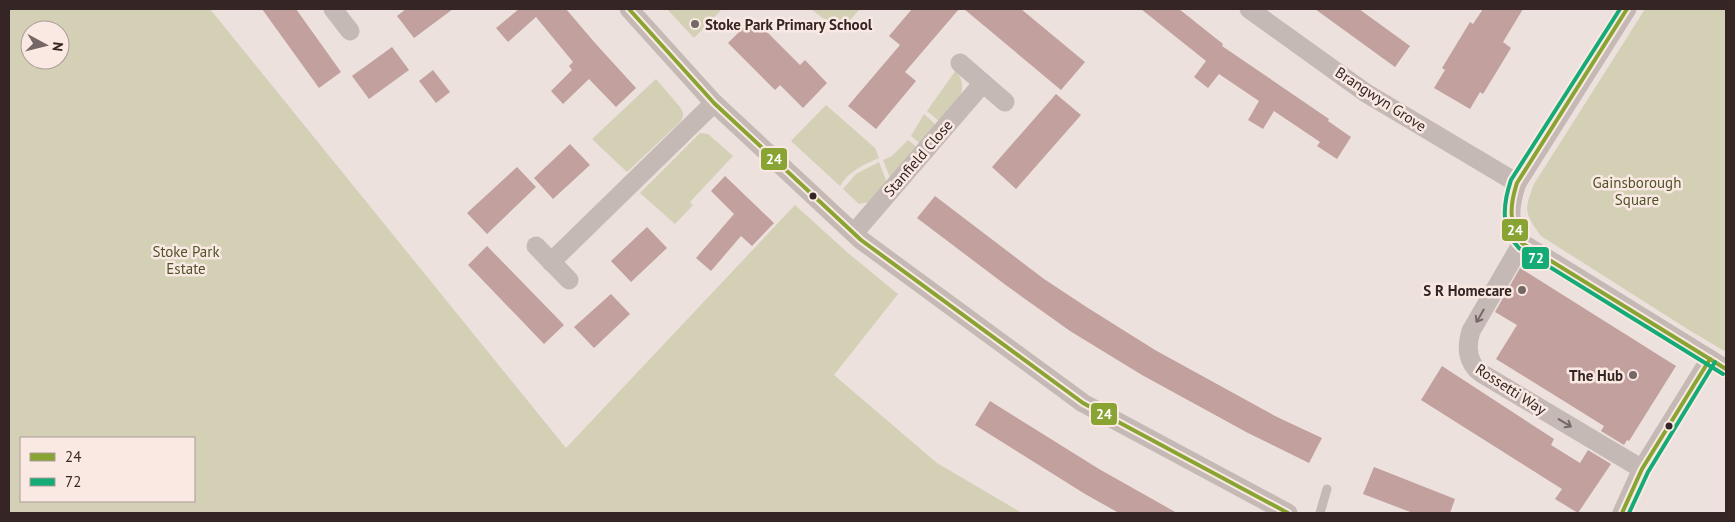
<svg xmlns="http://www.w3.org/2000/svg" width="1735" height="522" font-family="'PT Sans',sans-serif">
  <style>
    .green { fill: #d3d0b6; fill-rule: evenodd }
    .building { fill: #c1a09e }
    .lines { fill: none; stroke-linecap: round; stroke-linejoin: round }
    .service { stroke: #c5b9b6; stroke-width: 9 }
    .minor { stroke: #c5b9b6; stroke-width: 19 }
    .bus-1-casing { stroke: #fae9e3; stroke-width: 8 }
    .bus-2-casing { stroke: #fae9e3; stroke-width: 8 }
    .bus-1 { stroke: #8aa434; stroke-width: 4 }
    .bus-2 { stroke: #15ab77; stroke-width: 4 }
    .oneway { stroke: #766866 }
    .poi-dot { fill: #756765; stroke: #fae9e3; stroke-width: 2 }
    .bus-dot { fill: #352625; stroke: #fae9e3; stroke-width: 2 }
    .labels { text-anchor: middle; dominant-baseline: central; stroke-width: 5; stroke-linejoin: round; paint-order: stroke }
    .poi-label { font-size: 15px; font-weight: bold; fill: #352625; stroke: #fae9e3; text-anchor: end }
    .street-label { font-size: 15px; fill: #352625; stroke: #fae9e3 }
    .park-label { font-size: 15px; fill: #4f5428; stroke: #fae9e3 }
    .line-badge { stroke: #fae9e3; stroke-width: 2 }
    .badge-label { font-size: 14px; text-anchor: middle; font-weight: bold; fill: #fff }
  </style>
  <rect width="100%" height="100%" fill="#ece1dd"/>
  <!-- green -->
  <g class="green">
    <path d="M 9,9 L 210,9 L 566,448 L 795,205 L 848,253 L 898,294 L 834,375 L 937,463 L 1022,513 L 9,513 ZM 30,30 L 60,30 L 60,60 L 30,60 ZM 21,438 L 194,438 L 194,501 L 21,501 Z"/>
    <polygon points="667,9 722,9 694,38"/>
    <polygon points="811,9 860,9 840,31"/>
    <path d="M 1645,9 L 1726,9 L 1726,352 L 1689,330 L 1541,236 C 1524,213 1524,210 1534,184 Z"/>
    <path d="M 956,70 C 972,93 954,105 940,122 L 927,111 Z"/>
    <path d="M 656,79 L 680,107 C 684,113 684,116 680,122 L 627,172 L 592,139 Z"/>
    <path d="M 826,105 L 875,148 L 879,158 C 863,165 849,171 840,186 L 791,141 Z"/>
    <polygon points="924,114 937,126 922,145 911,136"/>
    <polygon points="700,133 708,134 733,156 690,202 693,205 675,224 640,193"/>
    <polygon points="908,140 919,149 891,180 883,160 892,156"/>
    <polygon points="879,162 887,183 869,202 859,204 843,189 856,174"/>
  </g>
  <!-- building -->
  <g class="building">
    <polygon points="262,9 296,9 341,72 319,88"/>
    <polygon points="406,9 453,9 414,38 397,16"/>
    <polygon points="519,9 566,9 595,43 636,88 616,107 589,79 563,104 551,91 572,70 569,66 573,62 536,17 508,42 496,28"/>
    <polygon points="912,9 959,9 905,72 916,81 876,129 848,106 900,45 889,36"/>
    <polygon points="964,9 1021,9 1085,62 1061,90"/>
    <polygon points="1141,9 1179,9 1223,44 1222,46 1329,119 1328,121 1351,137 1337,159 1317,146 1320,142 1274,111 1263,129 1248,120 1259,101 1219,74 1208,88 1194,77 1206,61"/>
    <polygon points="1315,9 1359,9 1410,46 1395,67"/>
    <polygon points="1483,9 1523,9 1503,42 1511,48 1483,94 1480,92 1470,109 1434,88 1445,70 1442,68 1470,22 1473,24"/>
    <polygon points="753,18 800,65 805,60 827,83 803,108 780,85 775,90 728,43"/>
    <polygon points="392,47 409,70 369,99 352,76"/>
    <polygon points="433,70 450,92 436,103 419,81"/>
    <polygon points="1056,94 1081,115 1016,189 992,167"/>
    <polygon points="570,144 590,165 553,199 534,178"/>
    <polygon points="517,167 536,187 487,234 467,213"/>
    <polygon points="725,176 774,223 752,246 741,236 711,271 696,258 734,214 711,191"/>
    <polygon points="935,196 1044,279 1088,308 1155,350 1277,417 1322,438 1309,463 1248,433 1142,375 1070,331 1007,286 917,218"/>
    <polygon points="647,227 667,248 631,282 611,261"/>
    <polygon points="487,246 564,325 544,344 468,265"/>
    <polygon points="1520,268 1676,366 1629,441 1627,440 1624,445 1601,431 1604,426 1496,359 1517,325 1495,312"/>
    <polygon points="611,294 630,314 594,348 574,327"/>
    <polygon points="1442,366 1554,439 1551,445 1580,463 1588,450 1611,464 1578,513 1555,499 1562,489 1421,400"/>
    <polygon points="990,401 1099,469 1177,513 1119,513 1085,494 975,425"/>
    <polygon points="1374,467 1455,499 1450,513 1413,513 1363,494"/>
  </g>
  <g class="lines">
    <!-- service -->
    <polyline class="service" points="1320,513 1327,489"/>
    <!-- minor -->
    <g class="minor">
      <polyline points="333,9 350,31"/>
      <polyline points="629,9 714,103 861,240 1083,403 1288,513"/>
      <polyline points="1249,9 1366,93 1517,183"/>
      <path d="M 1627,9 L 1517,183 C 1510,203 1506,226 1522,243 L 1726,369"/>
      <polyline points="960,63 1005,102"/>
      <polyline points="854,233 983,83"/>
      <path d="M 1522,243 L 1471,331 C 1466,347 1467,363 1481,373 L 1642,469"/>
      <polyline points="536,246 569,280"/>
      <polyline points="551,262 714,103"/>
      <polyline points="1622,513 1642,469 1710,359"/>
    </g>
    <!-- bus-1 casing -->
    <g class="bus-1-casing">
      <g id="bus-1">
        <polyline points="629,9 714,103 861,240 1083,403 1288,513"/>
        <path d="M 1627,9 L 1517,183 C 1510,204 1508,224 1522,243 L 1726,369"/>
        <polyline points="1622,513 1642,469 1710,359"/>
      </g>
    </g>
    <!-- bus-2 casing -->
    <g class="bus-2-casing">
      <g id="bus-2">
        <path d="M 1620,9 L 1511,180 C 1503,204 1500,229 1519,248 L 1723,374"/>
        <polyline points="1629,513 1648,472 1715,362"/>
      </g>
    </g>
    <!-- bus-1 -->
    <use href="#bus-1" class="bus-1"/>
    <!-- bus-2 -->
    <use href="#bus-2" class="bus-2"/>
  </g>
  <!-- one-way arrows -->
  <defs><path id="oneway-shaft" d="M-6 0H5M1.5-3L5.5 0L1.5 3" fill="none" stroke-width="1.6" stroke-linecap="round" stroke-linejoin="round" transform="scale(1.25)"/></defs>
  <g class="oneway">
    <use href="#oneway-shaft" transform="translate(1480 316) rotate(120)"/>
    <use href="#oneway-shaft" transform="translate(1565 423) rotate(31)"/>
  </g>
  <!-- markers -->
  <g class="poi-dot">
    <circle cx="695" cy="24" r="5"/>
    <circle cx="1522" cy="290" r="5"/>
    <circle cx="1633" cy="375" r="5"/>
  </g>
  <g class="bus-dot">
    <circle cx="813" cy="196" r="4.5"/>
    <circle cx="1669" cy="426" r="4.5"/>
  </g>
  <g class="labels">
    <!-- poi labels -->
    <g class="poi-label">
      <text x="705" y="24" text-anchor="start">Stoke Park Primary School</text>
      <text x="1512" y="290">S R Homecare</text>
      <text x="1623" y="375">The Hub</text>
    </g>
    <!-- street labels -->
    <g class="street-label">
      <text transform="translate(1381 99) rotate(33)">Brangwyn Grove</text>
      <text transform="translate(918 158) rotate(-49)">Stanfield Close</text>
      <text transform="translate(1511 389) rotate(33)">Rossetti Way</text>
    </g>
    <!-- park labels -->
    <g class="park-label">
      <text x="1637" y="182">Gainsborough<tspan x="1637" dy="17">Square</tspan></text>
      <text x="186" y="251">Stoke Park<tspan x="186" dy="17">Estate</tspan></text>
    </g>
  </g>
  <g class="line-badge">
    <rect x="760" y="147" width="28" height="24" rx="5" fill="#8aa434"/>
    <rect x="1501" y="218" width="28" height="24" rx="5" fill="#8aa434"/>
    <rect x="1521" y="246" width="29" height="24" rx="5" fill="#15ab77"/>
    <rect x="1090" y="402" width="28" height="24" rx="5" fill="#8aa434"/>
  </g>
  <g class="badge-label">
    <text x="774" y="164">24</text>
    <text x="1515" y="235">24</text>
    <text x="1536" y="263">72</text>
    <text x="1104" y="419">24</text>
  </g>
  <!-- border -->
  <rect width="1735" height="522" fill="none" stroke="#352625" stroke-width="20"/>
  <!-- legend -->
  <rect x="20" y="437" width="175" height="65" fill="#fae9e3" stroke="#ab9b97"/>
  <rect x="30" y="453" width="25" height="8" fill="#8aa434" stroke="#ab9b97"/>
  <text x="65" y="462" font-size="15" fill="#352625">24</text>
  <rect x="30" y="478" width="25" height="8" fill="#15ab77" stroke="#ab9b97"/>
  <text x="65" y="487" font-size="15" fill="#352625">72</text>
  <!-- north arrow -->
  <g transform="translate(45 45) rotate(97)"><circle r="24" fill="#fae9e3" stroke="#ab9b97"/>
  <path d="M0-4L9 19L0 12L-9 19Z" fill="#756765"/>
  <text y="-8" font-size="14" font-weight="bold" text-anchor="middle" fill="#352625">N</text>
  </g>
</svg>
